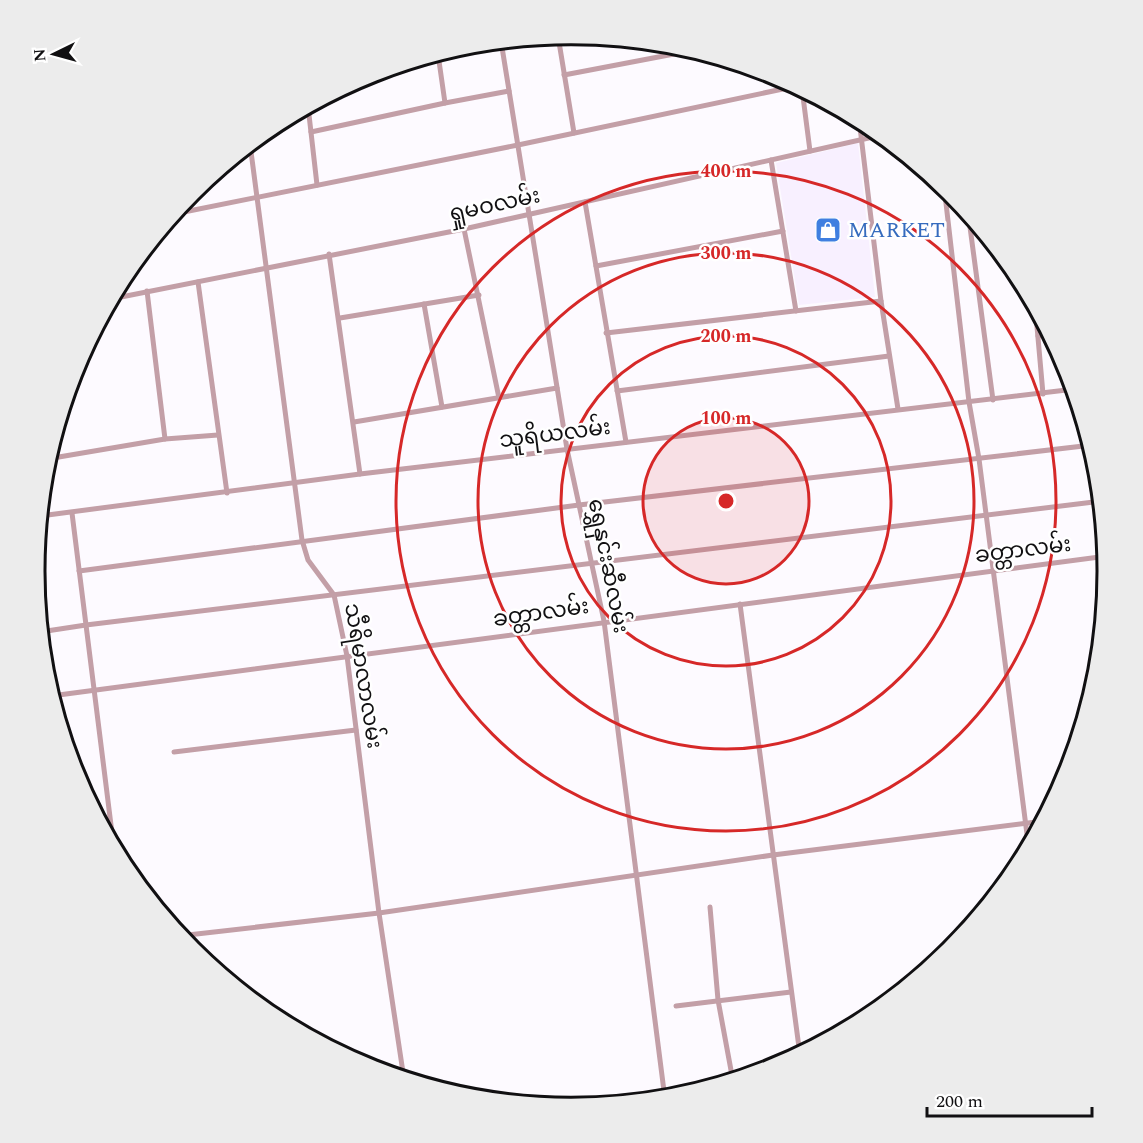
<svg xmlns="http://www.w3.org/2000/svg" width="1143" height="1143" font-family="Spectral,'Noto Sans Myanmar',serif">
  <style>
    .built { fill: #f8f0ff }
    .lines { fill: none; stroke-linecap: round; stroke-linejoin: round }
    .minor { stroke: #c39fa7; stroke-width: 5 }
    .ring { fill: none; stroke: #d62828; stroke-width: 3 }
    .labels { text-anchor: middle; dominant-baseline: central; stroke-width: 5; stroke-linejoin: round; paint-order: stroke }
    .street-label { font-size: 22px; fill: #111012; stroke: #fff }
    .shop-label { font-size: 22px; fill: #366cbe; stroke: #fff; text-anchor: start }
    .rim { fill: none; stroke: #111012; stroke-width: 3 }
    .centre { fill: #d62828; stroke: #fff; stroke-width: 3 }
    .ring-label { font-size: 18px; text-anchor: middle; font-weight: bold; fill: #d62828; stroke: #fff; stroke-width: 5; stroke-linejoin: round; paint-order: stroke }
  </style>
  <rect width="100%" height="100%" fill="#fdfaff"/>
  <!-- built -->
  <polygon class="built" points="858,143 875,297 799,305 776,163"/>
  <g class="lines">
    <!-- minor -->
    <g class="minor">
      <polyline points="558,36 574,133"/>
      <polyline points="501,41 567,449 604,621 665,1099"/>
      <polyline points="564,75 695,50"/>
      <polyline points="802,89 810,151"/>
      <polyline points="445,103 509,91"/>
      <polyline points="308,106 317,185"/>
      <polyline points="859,119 881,301 898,409"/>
      <polyline points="311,132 445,103 438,54"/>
      <polyline points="250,144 302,540 308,560 334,595 347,656 379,913 404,1079"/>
      <polyline points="771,160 796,311"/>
      <polyline points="944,186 969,402 979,459 1029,850"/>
      <polyline points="188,197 189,210"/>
      <polyline points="585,202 626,442"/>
      <polyline points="968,212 993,400"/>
      <polyline points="174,214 518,145 797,86"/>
      <polyline points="464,229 499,398"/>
      <polyline points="329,254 360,474"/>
      <polyline points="596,266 783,231"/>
      <polyline points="198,282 227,493"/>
      <polyline points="147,291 165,439 218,435"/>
      <polyline points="111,299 464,229 882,135"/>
      <polyline points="424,304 442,407"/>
      <polyline points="1035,304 1043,394"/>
      <polyline points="340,318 479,295"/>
      <polyline points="606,333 881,301"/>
      <polyline points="1038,336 1051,334"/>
      <polyline points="617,391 889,356"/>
      <polyline points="354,422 557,388"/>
      <polyline points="47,459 165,439"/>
      <polyline points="72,513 114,849"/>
      <polyline points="40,516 360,474 1075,389"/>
      <polyline points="79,571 579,505 1092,445"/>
      <polyline points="740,604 800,1055"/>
      <polyline points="40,632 86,625 1102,501"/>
      <polyline points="51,696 1107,556"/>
      <polyline points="174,752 356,730"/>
      <polyline points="710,907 718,1000 733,1081"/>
      <polyline points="179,936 379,913 773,855 1044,821"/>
      <polyline points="676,1006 791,992"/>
    </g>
  </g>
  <!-- distance rings -->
  <circle cx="726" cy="501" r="83" fill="#d62828" fill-opacity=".12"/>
  <g class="ring">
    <circle cx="726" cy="501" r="83"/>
    <circle cx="726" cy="501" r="165"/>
    <circle cx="726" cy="501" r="248"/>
    <circle cx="726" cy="501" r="330"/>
  </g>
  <!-- icons -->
  <defs>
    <g id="shop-square" transform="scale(1.35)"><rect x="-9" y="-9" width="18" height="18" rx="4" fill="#3f7fe0" stroke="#fff"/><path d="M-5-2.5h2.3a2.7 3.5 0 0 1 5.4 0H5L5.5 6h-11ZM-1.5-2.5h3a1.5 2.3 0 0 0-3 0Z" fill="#fff"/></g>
  </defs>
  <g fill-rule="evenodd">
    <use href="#shop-square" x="828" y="230"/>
  </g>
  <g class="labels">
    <!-- street labels -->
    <g class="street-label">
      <text transform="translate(494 205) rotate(-12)">ရှုမဝလမ်း</text>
      <text transform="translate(555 434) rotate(-7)">သူရိယလမ်း</text>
      <text transform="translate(1023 550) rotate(-7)">ခတ္တာလမ်း</text>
      <text transform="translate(608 566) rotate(79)">ရွှေနှင်းဆီလမ်း</text>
      <text transform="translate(541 613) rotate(-8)">ခတ္တာလမ်း</text>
      <text transform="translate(363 676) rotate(81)">သီရိမာလာလမ်း</text>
    </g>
    <!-- shop labels -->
    <g class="shop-label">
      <text x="848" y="230">MARKET</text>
    </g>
  </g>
  <!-- crop -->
  <path d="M0 0H1143V1143H0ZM45 571a526 526 0 1 1 1052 0a526 526 0 1 1-1052 0Z" fill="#ececec" fill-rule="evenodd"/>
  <path class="rim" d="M45 571a526 526 0 1 1 1052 0a526 526 0 1 1-1052 0Z"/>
  <circle cx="726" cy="501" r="9" class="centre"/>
  <g class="ring-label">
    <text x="726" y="177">400 m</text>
    <text x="726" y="259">300 m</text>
    <text x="726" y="342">200 m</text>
    <text x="726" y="424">100 m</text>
  </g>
  <!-- north arrow -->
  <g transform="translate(54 54) rotate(265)" stroke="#ffffff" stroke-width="4.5" paint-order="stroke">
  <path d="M0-4.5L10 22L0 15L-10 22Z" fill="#111012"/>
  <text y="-9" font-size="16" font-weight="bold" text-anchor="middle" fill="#111012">N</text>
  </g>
  <!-- scale -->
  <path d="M927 1107v9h165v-9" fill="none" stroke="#111012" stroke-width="3"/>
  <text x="936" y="1107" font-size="18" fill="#111012" stroke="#ffffff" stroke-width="4.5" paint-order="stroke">200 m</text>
</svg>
